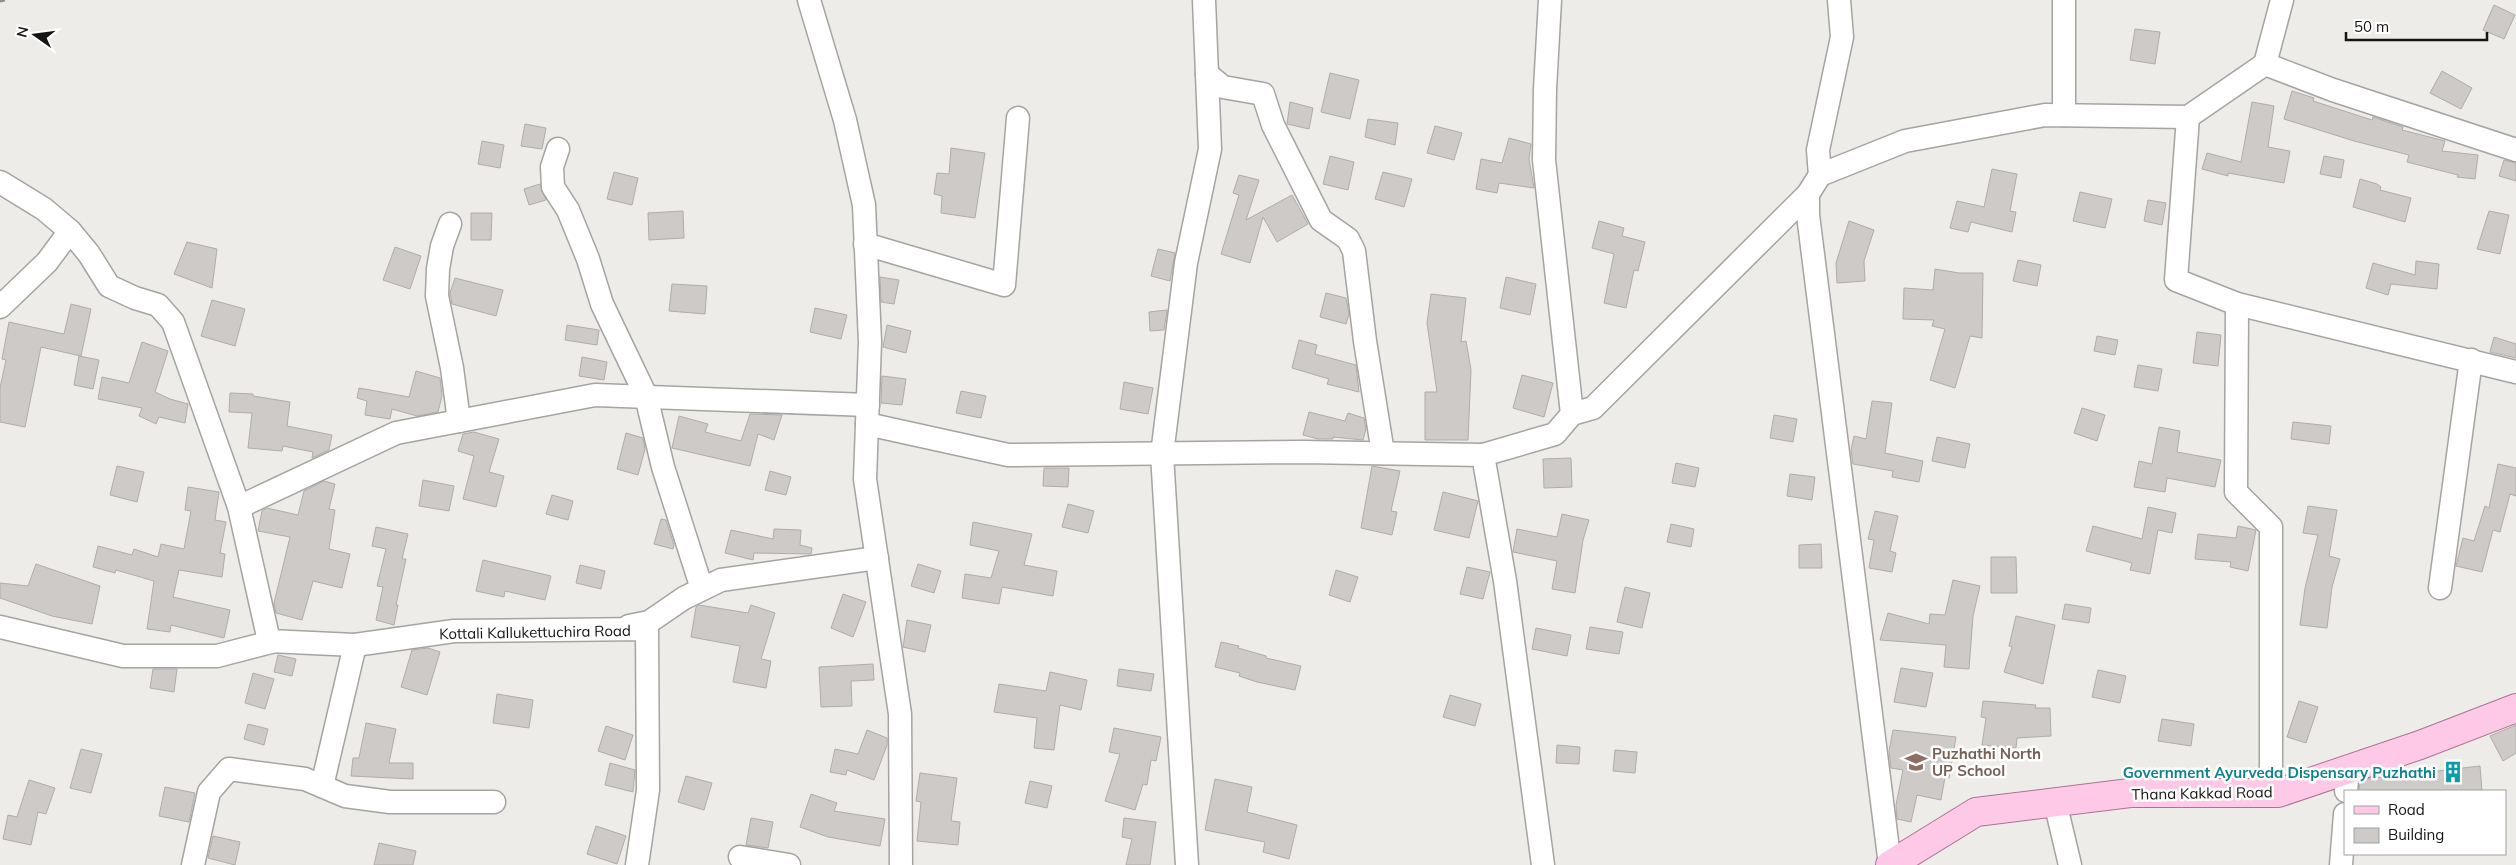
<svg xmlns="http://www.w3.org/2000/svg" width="2516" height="865" font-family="Mulish,sans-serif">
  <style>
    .building { fill: #cdcac8; stroke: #afacaa }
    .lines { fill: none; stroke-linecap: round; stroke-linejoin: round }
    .minor-casing { stroke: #a5a4a1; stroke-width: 25 }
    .major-casing { stroke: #ac7391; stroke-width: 30 }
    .path { stroke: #8e8e8c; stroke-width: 3; stroke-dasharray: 5 2.5; stroke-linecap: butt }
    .minor { stroke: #fff; stroke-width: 22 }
    .major { stroke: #fec9e6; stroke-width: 28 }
    .labels { text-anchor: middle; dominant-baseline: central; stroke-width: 5; stroke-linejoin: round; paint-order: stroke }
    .street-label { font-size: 15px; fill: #151514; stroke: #fff }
    .education-label { font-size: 15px; font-weight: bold; fill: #785e54; stroke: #fff; text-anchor: start }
    .culture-label { font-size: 15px; font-weight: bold; fill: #0d838f; stroke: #fff; text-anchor: end }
  </style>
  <rect width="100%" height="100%" fill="#edece9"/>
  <!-- building -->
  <g class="building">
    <polygon points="2494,5 2515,15 2504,39 2483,30"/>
    <polygon points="2135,29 2160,32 2155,64 2130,60"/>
    <polygon points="2442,71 2472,88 2461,109 2430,93"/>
    <polygon points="1330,73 1359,80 1350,119 1321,112"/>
    <polygon points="2292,91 2314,98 2313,101 2372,120 2373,117 2403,127 2402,130 2445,141 2442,151 2478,155 2475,179 2457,177 2458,175 2407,162 2409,155 2354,141 2284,119"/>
    <polygon points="1290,102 1313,108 1309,129 1287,124"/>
    <polygon points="2252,102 2274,106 2268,147 2290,151 2284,183 2228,173 2228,176 2202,169 2207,153 2241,162"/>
    <polygon points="1368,119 1398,123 1395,145 1365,137"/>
    <polygon points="525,124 546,128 542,149 521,146"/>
    <polygon points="1435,126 1462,133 1454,160 1427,153"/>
    <polygon points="1509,138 1531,144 1529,159 1534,188 1499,183 1497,193 1476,189 1481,159 1502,163"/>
    <polygon points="482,141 504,145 500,168 478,164"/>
    <polygon points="951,148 985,153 975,218 941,213 942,196 934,194 937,173 949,174"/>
    <polygon points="1330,156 1354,162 1348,190 1323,184"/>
    <polygon points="2324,156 2344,160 2341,178 2320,174"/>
    <polygon points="2504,160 2516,163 2516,181 2499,176"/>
    <polygon points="1992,169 2017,174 2010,211 2016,212 2012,232 1971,222 1968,232 1950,228 1957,201 1984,207"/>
    <polygon points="614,172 638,178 632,205 607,199"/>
    <polygon points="1383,172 1412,179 1404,207 1375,199"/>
    <polygon points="1239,175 1259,180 1246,220 1292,195 1308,224 1277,242 1263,217 1250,263 1221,254 1239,195 1233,193"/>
    <polygon points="2360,179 2377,184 2381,187 2380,190 2411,198 2405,222 2353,207"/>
    <polygon points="540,184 546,200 529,205 524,189"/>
    <polygon points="2080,192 2112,199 2105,228 2073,221"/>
    <polygon points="2148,200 2166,203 2162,225 2144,221"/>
    <polygon points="683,211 684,238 649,240 648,213"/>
    <polygon points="2489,211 2509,215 2500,254 2477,249"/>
    <polygon points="471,213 492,213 491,240 471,240"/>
    <polygon points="1599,221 1624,228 1622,236 1645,242 1638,271 1634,270 1626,308 1604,303 1614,254 1592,248"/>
    <polygon points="1849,221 1874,230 1864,261 1865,281 1837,283 1836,263"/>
    <polygon points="187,242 217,249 212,288 174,274"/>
    <polygon points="395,247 421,256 410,289 383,280"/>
    <polygon points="1158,249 1175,253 1170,281 1151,276"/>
    <polygon points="2018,260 2041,265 2037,286 2013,281"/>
    <polygon points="2416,261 2439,264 2437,289 2391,284 2388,295 2366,288 2373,263 2415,275"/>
    <polygon points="1935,269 1959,273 1983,273 1982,338 1970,336 1955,388 1930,380 1945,329 1932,326 1934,320 1903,319 1904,288 1933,290"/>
    <polygon points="880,277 899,280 894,304 881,302"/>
    <polygon points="1506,277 1536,284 1530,315 1500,308"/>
    <polygon points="455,278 503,290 496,316 452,304 450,293"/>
    <polygon points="672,284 707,286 705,314 669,311"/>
    <polygon points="1326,293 1346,298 1349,314 1346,324 1320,317"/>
    <polygon points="1431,294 1466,298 1461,342 1466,341 1471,370 1468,440 1425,440 1425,392 1437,392 1427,323"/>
    <polygon points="212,300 245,309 235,346 201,336"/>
    <polygon points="71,304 91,309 81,356 41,347 25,427 0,422 0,388 6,360 2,359 9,322 64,334"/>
    <polygon points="815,308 847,315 841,339 810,332"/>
    <polygon points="1167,310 1164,330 1150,331 1149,312"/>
    <polygon points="567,325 599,330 597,345 565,340"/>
    <polygon points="887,325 911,331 906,353 883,347"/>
    <polygon points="2197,332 2221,335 2218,366 2193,363"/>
    <polygon points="2097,336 2118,340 2115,355 2094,351"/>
    <polygon points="2494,337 2516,344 2516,358 2490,352"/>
    <polygon points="1299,340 1317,345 1315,354 1356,365 1359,392 1327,384 1329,379 1292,368"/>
    <polygon points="142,342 168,351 155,392 170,399 188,404 185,423 159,417 156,424 139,416 142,408 98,399 102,377 129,383"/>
    <polygon points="79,356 99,360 93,389 74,385"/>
    <polygon points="582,357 607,362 604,380 579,376"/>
    <polygon points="2138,365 2162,369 2158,391 2134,387"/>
    <polygon points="416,371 440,378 442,396 438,412 417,416 392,409 390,419 365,415 367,401 357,398 359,388 409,397"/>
    <polygon points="1522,375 1553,383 1544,417 1513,408"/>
    <polygon points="882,376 906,379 902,405 881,403"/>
    <polygon points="1124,382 1153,388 1148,414 1120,409"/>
    <polygon points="961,391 986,396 981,418 956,413"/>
    <polygon points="230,393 253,394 253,396 290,402 287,426 332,435 329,450 312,458 313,452 283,446 282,451 248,448 252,413 229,412"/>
    <polygon points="1872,401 1892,403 1885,453 1923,461 1919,482 1892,477 1893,471 1853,464 1851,450 1854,436 1866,439"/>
    <polygon points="2082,408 2105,415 2097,441 2074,433"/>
    <polygon points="1309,412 1345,421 1348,413 1364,418 1366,429 1363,440 1333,437 1333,439 1318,439 1303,435"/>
    <polygon points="750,414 782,415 774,440 758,434 750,466 672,448 679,416 708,424 705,432 741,441"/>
    <polygon points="1774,415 1797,419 1793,442 1770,438"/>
    <polygon points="2293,422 2331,426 2329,444 2291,439"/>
    <polygon points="2159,427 2180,431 2177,452 2221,460 2215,487 2167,478 2165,492 2134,487 2139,461 2152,464"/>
    <polygon points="474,432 499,439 489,472 504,476 496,507 463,499 474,456 458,451 463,434"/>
    <polygon points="626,433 643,438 645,449 638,475 617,469"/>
    <polygon points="1937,437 1970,444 1965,468 1932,461"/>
    <polygon points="1571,458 1572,487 1544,488 1543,459"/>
    <polygon points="1676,463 1699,468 1695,487 1672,483"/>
    <polygon points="2498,464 2516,468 2516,496 2510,494 2500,532 2493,530 2482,572 2456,566 2463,538 2474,541 2485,506 2489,508"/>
    <polygon points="117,466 144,472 137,502 110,495"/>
    <polygon points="1372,466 1400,471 1391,511 1397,512 1392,535 1361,528"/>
    <polygon points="1044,468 1069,468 1068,487 1043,486"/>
    <polygon points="770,471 791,477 786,495 765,490"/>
    <polygon points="1790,474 1815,477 1812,500 1787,496"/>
    <polygon points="423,480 454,486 449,511 419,506"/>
    <polygon points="324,481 335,484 329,509 335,510 329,549 350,554 342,588 313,581 302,620 276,613 274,603 290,537 258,531 262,511 267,508 298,515 304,491"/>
    <polygon points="188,487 219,492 215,520 226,522 220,553 225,554 222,577 179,570 173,597 230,610 224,638 171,625 170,632 147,629 154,581 116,570 115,573 93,567 98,546 132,555 134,549 158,557 161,544 184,549 191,511 185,510"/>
    <polygon points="1443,492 1478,501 1469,538 1434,530"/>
    <polygon points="552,495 573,501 568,520 546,514"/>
    <polygon points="1068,504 1094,511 1088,533 1062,527"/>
    <polygon points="2308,506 2337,510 2329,556 2340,559 2332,587 2327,628 2300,625 2305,588 2318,535 2303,533"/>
    <polygon points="2148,507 2176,513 2172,533 2158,530 2150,574 2130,570 2132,563 2086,551 2093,526 2142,539"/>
    <polygon points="1875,511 1898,516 1890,551 1896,553 1892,572 1869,568 1874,540 1868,539"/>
    <polygon points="1562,514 1589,520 1583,540 1575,593 1552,589 1557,561 1513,552 1517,529 1557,537"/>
    <polygon points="661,519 666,520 674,545 673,549 654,544"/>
    <polygon points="973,522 1032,534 1024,565 1057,571 1053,596 1002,587 999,604 962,598 965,574 991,578 999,551 970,545"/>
    <polygon points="1671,524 1694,529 1691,547 1667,542"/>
    <polygon points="2238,526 2256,530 2248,571 2230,567 2231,562 2195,559 2198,534 2236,538"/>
    <polygon points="376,527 408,534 402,559 406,559 396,605 398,605 394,625 376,620 383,587 377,586 386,549 372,546"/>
    <polygon points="774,529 801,530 800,545 812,548 811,554 754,553 753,560 725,553 731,530 773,539"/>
    <polygon points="1821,544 1822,568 1799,568 1799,545"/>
    <polygon points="1991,557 2016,557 2017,593 1991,593"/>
    <polygon points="483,560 551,576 545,600 505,591 504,597 476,591"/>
    <polygon points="36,564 100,586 92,624 52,616 0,598 0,583 28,586"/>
    <polygon points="918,564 941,571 934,593 911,586"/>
    <polygon points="580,565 605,571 601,589 576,583"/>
    <polygon points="1467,567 1490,572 1483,599 1460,594"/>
    <polygon points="1336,570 1358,577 1350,602 1329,595"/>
    <polygon points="1953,580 1980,586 1973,616 1969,669 1944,667 1946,645 1880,640 1888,613 1929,624 1930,614 1945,615"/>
    <polygon points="1625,587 1650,593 1642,628 1617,622"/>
    <polygon points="843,594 866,602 853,637 831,628"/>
    <polygon points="2065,604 2091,608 2089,623 2062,619"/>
    <polygon points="699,605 748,613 751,605 775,613 761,659 771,661 766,688 733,682 740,646 691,637 696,607"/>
    <polygon points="2016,616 2055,625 2043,684 2004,672 2012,647 2009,646"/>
    <polygon points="907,620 931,625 925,652 903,647"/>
    <polygon points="1590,627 1623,632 1619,654 1586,649"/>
    <polygon points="1536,628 1571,635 1567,656 1532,649"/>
    <polygon points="1221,642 1239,646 1238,648 1266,656 1266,658 1301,666 1295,690 1257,682 1239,676 1240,673 1215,667"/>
    <polygon points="428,648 440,652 427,695 401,687 412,650"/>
    <polygon points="278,655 296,659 292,676 274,672"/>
    <polygon points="873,664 874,680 851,681 852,706 821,707 819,667"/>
    <polygon points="1901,668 1933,673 1926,707 1894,702"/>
    <polygon points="153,669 177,669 174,692 150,688"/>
    <polygon points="1119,669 1154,674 1151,691 1117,686"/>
    <polygon points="2098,670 2126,676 2120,703 2092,697"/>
    <polygon points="1050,672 1087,680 1081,710 1060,705 1054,750 1034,748 1037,718 994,712 999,684 1046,691"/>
    <polygon points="253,673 274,679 265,709 245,703"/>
    <polygon points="497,694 533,700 529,728 493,723"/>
    <polygon points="1450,695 1481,704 1475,726 1443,717"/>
    <polygon points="1983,701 2036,705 2035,708 2050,708 2051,736 2017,738 2016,748 1982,745 1986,718 1981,717"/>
    <polygon points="2299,701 2318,707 2306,743 2287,737"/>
    <polygon points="2162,719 2194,724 2191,746 2158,741"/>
    <polygon points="366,723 396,729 389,763 413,763 413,779 351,776 353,758 359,758"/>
    <polygon points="248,724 268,729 264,745 244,739"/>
    <polygon points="2516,725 2516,753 2503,761 2490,736"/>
    <polygon points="606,726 633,735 625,760 598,751"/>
    <polygon points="1114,728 1161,737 1156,761 1151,760 1147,785 1143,784 1135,810 1105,801 1120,754 1109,752"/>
    <polygon points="867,730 887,738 887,745 874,780 847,770 846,775 830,772 835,749 858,754"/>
    <polygon points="1893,730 1956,737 1949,778 1945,777 1941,800 1917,795 1911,822 1897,819 1896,805 1903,770 1891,768 1889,751"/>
    <polygon points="1557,745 1580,747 1579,764 1556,763"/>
    <polygon points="81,749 102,754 91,793 70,788"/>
    <polygon points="1615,750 1637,752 1635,773 1613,771"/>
    <polygon points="610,763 635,770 633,792 605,785"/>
    <polygon points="2480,766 2482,791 2359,791 2360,782 2367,779"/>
    <polygon points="920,773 957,778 951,821 960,822 958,845 917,841 921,802 916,801"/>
    <polygon points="686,776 712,783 704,810 678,802"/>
    <polygon points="1215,779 1252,787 1247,812 1297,825 1289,859 1263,852 1265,842 1205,830"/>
    <polygon points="29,780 55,788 46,814 38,812 31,845 3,839 8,815 17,817"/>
    <polygon points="1030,781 1052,786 1047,808 1025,803"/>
    <polygon points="165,787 195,793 189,822 159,816"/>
    <polygon points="811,794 837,803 834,811 885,819 880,846 828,837 800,827"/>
    <polygon points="751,818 773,822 768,848 746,845"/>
    <polygon points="1124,818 1156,822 1150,865 1126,865 1132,839 1122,837"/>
    <polygon points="596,826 626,836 617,864 587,854"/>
    <polygon points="213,836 240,842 235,865 208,858"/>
    <polygon points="379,843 416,851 413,865 374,865"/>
  </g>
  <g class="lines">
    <!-- minor casing -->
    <g class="minor-casing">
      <g id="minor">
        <polyline points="809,0 845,120 864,205 870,342 865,479 900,714 901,865"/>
        <polyline points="2265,64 2282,0"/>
        <polyline points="1207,74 1223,87 1263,94 1273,125 1321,220 1348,239 1354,251 1365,341 1383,453"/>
        <polyline points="2064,115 2064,0"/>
        <polyline points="558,149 552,167 553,187 568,210 588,259 602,304 646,396 663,467 702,589"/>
        <polyline points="1820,175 1818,150 1842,37 1839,0"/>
        <polyline points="0,182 44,209 70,231 89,254 109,286 135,298 158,305 173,322 239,507 269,641 355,645 454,631 647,629 648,790 637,865"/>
        <polyline points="450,224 442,246 438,269 437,296 452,368 459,421"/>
        <polyline points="865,244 1004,285 1018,118"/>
        <polyline points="2237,304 2516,372"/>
        <polyline points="0,307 47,262 70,231"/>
        <polyline points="1572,414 1593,408 1808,194"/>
        <polyline points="867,424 1008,455 1303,452 1483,455"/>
        <polyline points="239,507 396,433 595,395 868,405"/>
        <polyline points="2440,588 2471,360"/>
        <polyline points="629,626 649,622 684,598 721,580 877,558"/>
        <polyline points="0,627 123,656 217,656 275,641"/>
        <polyline points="322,786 355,645"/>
        <polyline points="2346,791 2348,769"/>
        <polyline points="2271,793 2271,527 2236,492 2237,304 2176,280 2188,117 2265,64 2333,90 2516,150"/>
        <polyline points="2055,802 2070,865"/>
        <polyline points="740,857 789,865"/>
        <polyline points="193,865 209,792 229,769 305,779 345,796 390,802 494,802"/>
        <polyline points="1187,865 1162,454 1186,263 1210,149 1204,0"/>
        <polyline points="1543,865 1505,581 1483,455 1555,434 1572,414 1544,160 1545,89 1550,0"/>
        <polyline points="1890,865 1808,215 1808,194 1820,175 1905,141 2045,115 2188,117"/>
        <polyline points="2341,865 2345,814"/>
      </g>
    </g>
    <!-- major casing -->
    <g class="major-casing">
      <polyline id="major" points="1890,865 1976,812 2130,793 2278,793 2420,745 2516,708"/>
    </g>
    <!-- path -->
    <polyline class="path" points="0,1 5,0"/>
    <!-- minor -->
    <use href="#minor" class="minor"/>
    <!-- major -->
    <use href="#major" class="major"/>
  </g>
  <!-- icons -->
  <defs>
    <g id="school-bare" transform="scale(1.725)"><path d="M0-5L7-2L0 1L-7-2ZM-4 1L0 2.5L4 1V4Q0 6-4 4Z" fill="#8d6e63" stroke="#fff" stroke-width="2.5" paint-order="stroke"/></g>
    <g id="building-bare" transform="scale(1.725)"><path d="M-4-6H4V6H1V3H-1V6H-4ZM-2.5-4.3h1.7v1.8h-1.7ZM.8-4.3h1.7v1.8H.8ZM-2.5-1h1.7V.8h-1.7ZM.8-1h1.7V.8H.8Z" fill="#0f9aa8" stroke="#fff" stroke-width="2.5" paint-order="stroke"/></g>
  </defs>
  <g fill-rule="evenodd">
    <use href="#school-bare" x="1916" y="762"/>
    <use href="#building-bare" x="2453" y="772"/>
  </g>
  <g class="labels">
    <!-- street labels -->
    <g class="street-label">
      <text transform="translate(535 632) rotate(-1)">Kottali Kallukettuchira Road</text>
      <text transform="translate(2202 793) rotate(-1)">Thana Kakkad Road</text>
    </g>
    <!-- education labels -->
    <g class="education-label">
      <text x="1932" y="753">Puzhathi North<tspan x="1932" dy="17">UP School</tspan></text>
    </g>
    <!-- culture labels -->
    <g class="culture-label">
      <text x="2436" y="772">Government Ayurveda Dispensary Puzhathi</text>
    </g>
  </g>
  <!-- legend -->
  <rect x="2344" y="790" width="162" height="65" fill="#ffffff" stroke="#a1a1a1"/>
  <rect x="2354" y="806" width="25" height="8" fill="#fec9e6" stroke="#a1a1a1"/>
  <text x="2388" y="815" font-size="15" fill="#151514">Road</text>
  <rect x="2354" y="828" width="25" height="15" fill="#cdcac8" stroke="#a1a1a1"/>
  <text x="2388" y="840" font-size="15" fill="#151514">Building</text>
  <!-- north arrow -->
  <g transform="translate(35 35) rotate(284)" stroke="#ffffff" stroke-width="4" paint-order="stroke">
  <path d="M0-4L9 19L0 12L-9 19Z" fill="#151514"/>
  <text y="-8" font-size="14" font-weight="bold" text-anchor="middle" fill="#151514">N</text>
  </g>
  <!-- scale -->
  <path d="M2346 32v8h141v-8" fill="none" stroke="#151514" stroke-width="2.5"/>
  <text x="2354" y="32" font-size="15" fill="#151514" stroke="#ffffff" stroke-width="4" paint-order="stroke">50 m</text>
</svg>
